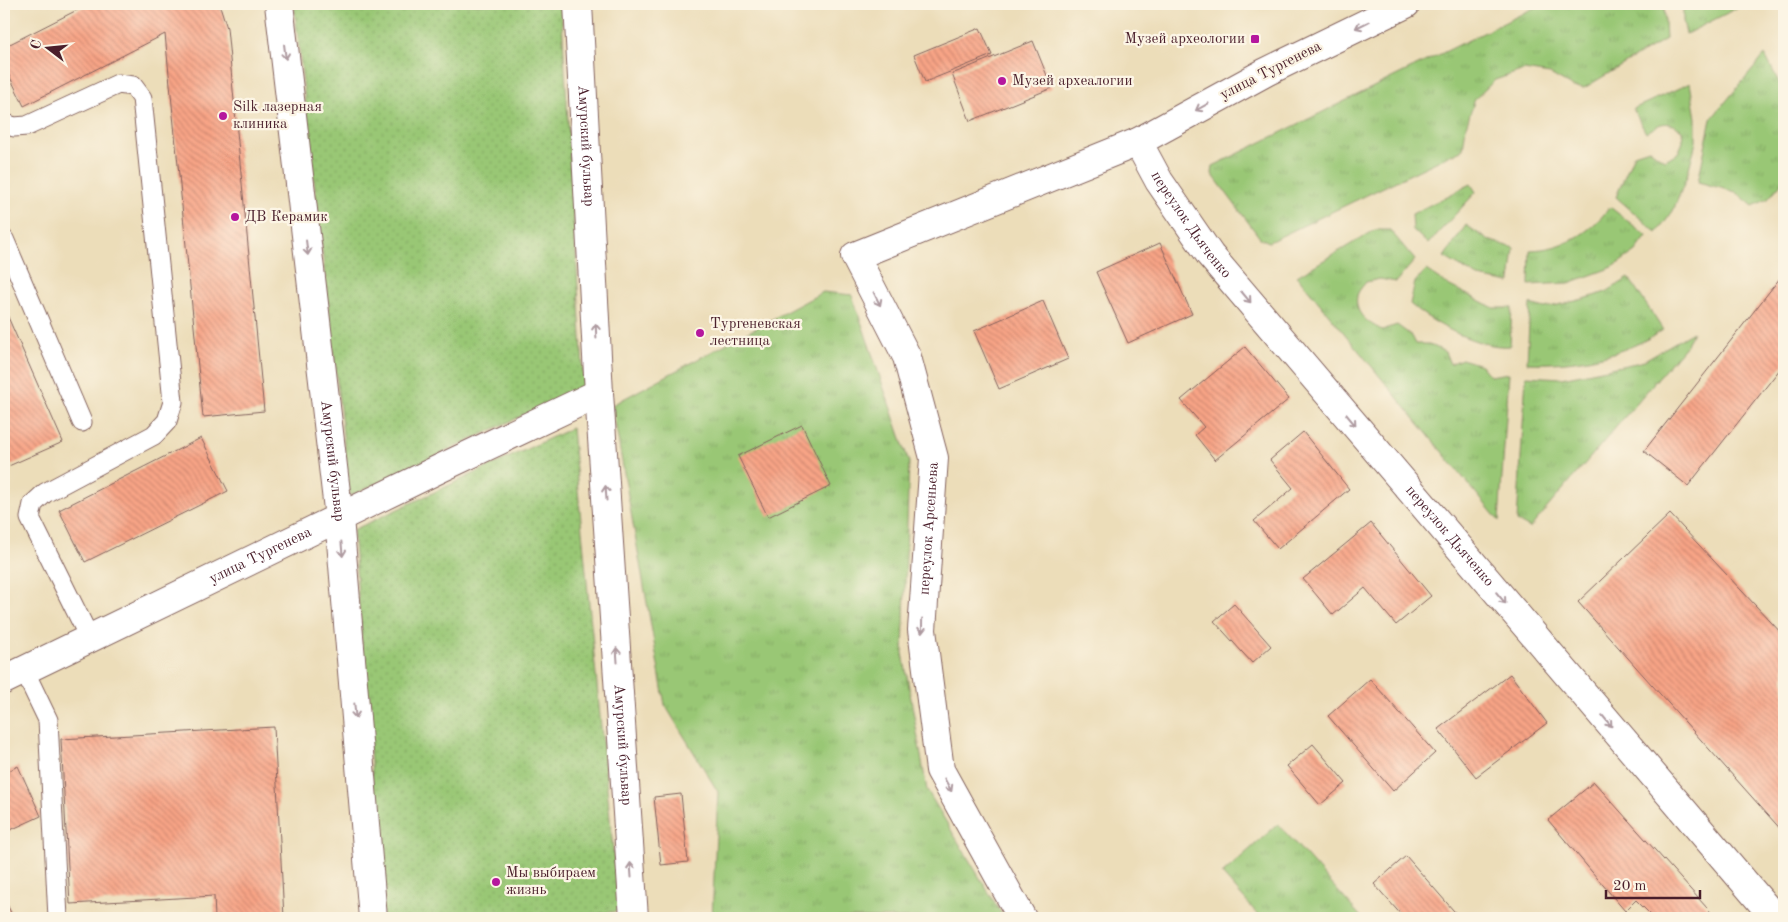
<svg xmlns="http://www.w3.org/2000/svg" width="1788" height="922" font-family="'Old Standard TT',serif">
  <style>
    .grass { fill: url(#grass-tufts); stroke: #727350 }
    .park { fill: url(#park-dots); stroke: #727350 }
    .building { fill: url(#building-back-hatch) }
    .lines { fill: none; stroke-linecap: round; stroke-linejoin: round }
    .lane-casing { stroke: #83625d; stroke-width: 21 }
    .street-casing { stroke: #83625d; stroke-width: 30 }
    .secondary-casing { stroke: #83625d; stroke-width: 30 }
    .lane { stroke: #fff; stroke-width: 19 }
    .street { stroke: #fff; stroke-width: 28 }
    .secondary { stroke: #fff; stroke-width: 28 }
    .oneway { stroke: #ae9aa0 }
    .poi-dot { fill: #b5179e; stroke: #fcf5e5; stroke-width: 2 }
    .labels { text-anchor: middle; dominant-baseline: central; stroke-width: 4.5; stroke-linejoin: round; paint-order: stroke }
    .poi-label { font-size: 15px; fill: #4a1f2b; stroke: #fcf5e5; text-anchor: start }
    .street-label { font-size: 15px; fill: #4a1f2b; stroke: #fcf5e5 }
  </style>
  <defs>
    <pattern id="grass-tufts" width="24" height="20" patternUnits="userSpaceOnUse" patternTransform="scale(1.25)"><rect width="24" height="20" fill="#99c775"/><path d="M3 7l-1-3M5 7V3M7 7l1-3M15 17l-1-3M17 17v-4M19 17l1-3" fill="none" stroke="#85aa65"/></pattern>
    <pattern id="park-dots" width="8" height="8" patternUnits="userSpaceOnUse" patternTransform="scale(1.25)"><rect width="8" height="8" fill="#99c775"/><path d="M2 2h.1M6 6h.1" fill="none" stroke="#85aa65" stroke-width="1.8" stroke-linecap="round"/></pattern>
    <pattern id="building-back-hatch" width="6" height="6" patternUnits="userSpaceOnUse" patternTransform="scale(1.25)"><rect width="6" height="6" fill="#f8a486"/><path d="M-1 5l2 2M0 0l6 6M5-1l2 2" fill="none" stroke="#cb856e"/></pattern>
  </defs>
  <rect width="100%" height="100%" fill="#fcf5e5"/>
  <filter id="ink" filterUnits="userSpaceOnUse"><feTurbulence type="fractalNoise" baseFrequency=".02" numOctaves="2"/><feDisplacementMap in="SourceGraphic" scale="10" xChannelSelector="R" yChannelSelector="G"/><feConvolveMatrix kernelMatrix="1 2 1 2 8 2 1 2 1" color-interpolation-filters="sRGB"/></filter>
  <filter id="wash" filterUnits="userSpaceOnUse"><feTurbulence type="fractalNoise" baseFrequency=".0096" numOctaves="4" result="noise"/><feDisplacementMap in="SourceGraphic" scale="20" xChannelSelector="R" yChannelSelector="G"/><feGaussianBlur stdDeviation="1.12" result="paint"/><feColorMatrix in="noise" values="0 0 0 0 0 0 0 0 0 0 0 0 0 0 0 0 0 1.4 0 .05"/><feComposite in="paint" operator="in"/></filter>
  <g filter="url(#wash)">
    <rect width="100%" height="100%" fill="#ecddb9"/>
    <!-- grass -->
    <g class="grass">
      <polygon points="1542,4 1664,4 1666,39 1584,88 1573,87 1550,74 1524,70 1495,80 1475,99 1466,126 1463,149 1269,242 1260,238 1212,174 1213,166"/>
      <polygon points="1683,4 1745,4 1686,34 1683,21"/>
      <polygon points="1765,55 1784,92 1784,180 1768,199 1753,206 1736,192 1698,182 1711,119"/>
      <path d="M 1690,83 L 1696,118 L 1696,142 L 1687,176 L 1673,211 L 1657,233 L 1616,197 L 1634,154 L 1649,149 L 1664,160 L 1678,153 L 1683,142 L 1682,130 C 1665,119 1661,123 1646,133 L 1633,109 Z"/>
      <polygon points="1471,184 1476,192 1428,244 1413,230 1412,214"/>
      <path d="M 1610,207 L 1647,236 L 1636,251 L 1613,267 L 1569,283 L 1529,285 L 1530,250 C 1564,249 1589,234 1610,207 Z"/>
      <polygon points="1466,225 1488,240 1514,248 1510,283 1478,277 1444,257"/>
      <path d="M 1375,230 L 1390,230 L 1415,260 L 1396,282 L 1380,279 L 1366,282 C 1363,286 1358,291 1357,296 C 1354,314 1368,323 1382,330 L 1397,325 L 1412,336 L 1416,344 L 1429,344 L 1445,352 L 1450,364 L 1462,359 L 1481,365 L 1490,376 L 1509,373 L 1499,521 L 1297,276 Z"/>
      <path d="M 1426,270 L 1450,286 L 1494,308 L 1512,308 L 1510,346 C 1480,349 1433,324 1410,304 L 1415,282 Z"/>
      <path d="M 1629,278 L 1663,330 C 1624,356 1573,365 1527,363 L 1530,304 L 1545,308 L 1584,299 L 1606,292 Z"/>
      <polygon points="823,292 852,295 909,462 903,653 927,790 1004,918 712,918 718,792 665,705 612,405"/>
      <polygon points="1693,332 1687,344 1530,528 1517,521 1526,376 1562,378 1641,362"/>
      <polygon points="1278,824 1362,918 1261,918 1222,874"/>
    </g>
    <!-- park -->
    <g class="park">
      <polygon points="294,4 561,4 584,387 350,496"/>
      <polygon points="572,428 619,911 569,918 383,918 353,530"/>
    </g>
    <g id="blocks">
      <!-- building -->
      <g class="building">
        <polygon points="89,4 219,4 220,6 227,28 264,411 203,417 165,34 24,106 4,65 4,47"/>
        <polygon points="980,28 992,55 925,82 914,55"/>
        <polygon points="1033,41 1052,88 970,121 952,74"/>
        <polygon points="1160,243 1192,314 1128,343 1096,272"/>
        <polygon points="1784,273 1784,364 1688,486 1644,451"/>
        <polygon points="1043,301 1068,359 999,389 974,331"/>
        <polygon points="4,308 63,442 4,468"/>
        <polygon points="1245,347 1289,399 1215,460 1195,435 1204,427 1181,400"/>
        <polygon points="802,425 831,486 768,517 738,456"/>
        <polygon points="1303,432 1349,489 1278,549 1254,521 1293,488 1270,460"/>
        <polygon points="201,438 228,491 85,562 59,510"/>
        <polygon points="1670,514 1784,636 1784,833 1578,602"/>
        <polygon points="1371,523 1431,596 1396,625 1365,588 1333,615 1303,579"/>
        <polygon points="1234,604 1271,646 1252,663 1214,621"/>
        <polygon points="1510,674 1547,723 1476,777 1438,729"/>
        <polygon points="1370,679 1435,753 1393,791 1328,716"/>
        <polygon points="274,727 284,918 215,918 214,896 70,904 61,739"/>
        <polygon points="1313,744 1346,783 1320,805 1287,766"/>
        <polygon points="18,766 41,816 4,833 4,773"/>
        <polygon points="1594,782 1716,918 1654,918 1636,900 1625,911 1548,820"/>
        <polygon points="681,794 688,862 661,865 654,797"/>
        <polygon points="1406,856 1460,918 1404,918 1374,884"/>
        <polygon points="4,898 13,917 10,918 4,918"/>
      </g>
    </g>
  </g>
  <g filter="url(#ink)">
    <use href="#blocks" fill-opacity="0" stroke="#83625d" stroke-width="1"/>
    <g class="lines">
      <!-- lane casing -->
      <g class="lane-casing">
        <g id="lane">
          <polyline points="4,123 14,127 27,126 118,84 133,86 142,98 173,402 167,421 154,435 45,493 33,504 30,518 90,639"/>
          <polyline points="4,239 82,422"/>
          <polyline points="24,670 48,720 58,918"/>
        </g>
      </g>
      <!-- street casing -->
      <g class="street-casing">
        <g id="street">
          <path id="s1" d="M 4,680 L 441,468 L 599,393"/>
          <path id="s2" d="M 1022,918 L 940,770 L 922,630 L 934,458 L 907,357 L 855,256 L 1138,142"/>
        </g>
      </g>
      <!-- secondary casing -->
      <g class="secondary-casing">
        <g id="secondary">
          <path id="s3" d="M 279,4 L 339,518 L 373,918"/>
          <path id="s4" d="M 578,4 L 599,393 L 634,918"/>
          <path id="s5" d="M 1406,4 L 1266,72 L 1138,142 L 1159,181 L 1210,255 L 1775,918"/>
        </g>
      </g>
      <!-- lane -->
      <use href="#lane" class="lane"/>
      <!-- street -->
      <use href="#street" class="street"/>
      <!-- secondary -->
      <use href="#secondary" class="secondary"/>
    </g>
    <!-- one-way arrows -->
    <defs><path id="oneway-shaft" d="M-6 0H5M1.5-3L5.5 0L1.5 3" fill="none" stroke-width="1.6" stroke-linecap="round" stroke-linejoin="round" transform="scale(1.25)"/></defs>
    <g class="oneway">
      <use href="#oneway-shaft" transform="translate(1362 25) rotate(154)"/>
      <use href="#oneway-shaft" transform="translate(285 52) rotate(83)"/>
      <use href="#oneway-shaft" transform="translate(1202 107) rotate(151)"/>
      <use href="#oneway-shaft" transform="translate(307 248) rotate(83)"/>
      <use href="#oneway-shaft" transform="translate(1246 297) rotate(50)"/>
      <use href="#oneway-shaft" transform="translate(877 299) rotate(63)"/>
      <use href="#oneway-shaft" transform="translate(596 331) rotate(-93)"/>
      <use href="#oneway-shaft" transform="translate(1351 420) rotate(50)"/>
      <use href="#oneway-shaft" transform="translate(606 493) rotate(-94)"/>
      <use href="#oneway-shaft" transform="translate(342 549) rotate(85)"/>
      <use href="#oneway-shaft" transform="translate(1501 598) rotate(50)"/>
      <use href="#oneway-shaft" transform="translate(922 626) rotate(91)"/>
      <use href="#oneway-shaft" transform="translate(617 655) rotate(-94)"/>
      <use href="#oneway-shaft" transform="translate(355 711) rotate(85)"/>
      <use href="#oneway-shaft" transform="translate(1607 721) rotate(50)"/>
      <use href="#oneway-shaft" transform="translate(948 785) rotate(61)"/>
      <use href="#oneway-shaft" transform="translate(631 870) rotate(-94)"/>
    </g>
  </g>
  <!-- markers -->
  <g class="poi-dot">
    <rect x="1250" y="34" width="10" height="10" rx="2.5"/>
    <circle cx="1002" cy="81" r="5"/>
    <circle cx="223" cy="116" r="5"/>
    <circle cx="235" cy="217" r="5"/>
    <circle cx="700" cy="333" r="5"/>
    <circle cx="496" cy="882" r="5"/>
  </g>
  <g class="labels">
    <!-- poi labels -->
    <g class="poi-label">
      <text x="1245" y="39" text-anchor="end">Музей археологии</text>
      <text x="1012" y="81">Музей археалогии</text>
      <text x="233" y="107">Silk лазерная<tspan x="233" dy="17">клиника</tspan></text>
      <text x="245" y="217">ДВ Керамик</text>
      <text x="710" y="324">Тургеневская<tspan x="710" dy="17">лестница</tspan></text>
      <text x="506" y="873">Мы выбираем<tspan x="506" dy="17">жизнь</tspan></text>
    </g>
    <!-- street labels -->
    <g class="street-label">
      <text transform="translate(1271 71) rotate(-27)">улица Тургенева</text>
      <text stroke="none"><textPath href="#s4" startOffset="142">Амурский бульвар</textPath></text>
      <text stroke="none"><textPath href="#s5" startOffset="400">переулок Дьяченко</textPath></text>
      <text stroke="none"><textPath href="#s3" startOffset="460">Амурский бульвар</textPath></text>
      <text stroke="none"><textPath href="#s2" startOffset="412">переулок Арсеньева</textPath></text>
      <text stroke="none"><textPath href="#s5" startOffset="805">переулок Дьяченко</textPath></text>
      <text stroke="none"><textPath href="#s1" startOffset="285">улица Тургенева</textPath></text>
      <text stroke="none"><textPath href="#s4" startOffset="742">Амурский бульвар</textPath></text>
    </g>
  </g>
  <!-- margin -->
  <rect width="1788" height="922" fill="none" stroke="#fcf5e5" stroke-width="20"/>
  <!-- north arrow -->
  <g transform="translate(48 48) rotate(286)" stroke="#fcf5e5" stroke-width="4" paint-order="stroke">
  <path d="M0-4L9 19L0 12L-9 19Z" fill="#4a1f2b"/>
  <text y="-8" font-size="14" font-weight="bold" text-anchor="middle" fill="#4a1f2b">С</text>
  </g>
  <!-- scale -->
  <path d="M1606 890v8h94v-8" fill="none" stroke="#4a1f2b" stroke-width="2.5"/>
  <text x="1613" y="890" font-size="15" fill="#4a1f2b" stroke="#fcf5e5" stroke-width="4" paint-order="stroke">20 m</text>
</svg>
